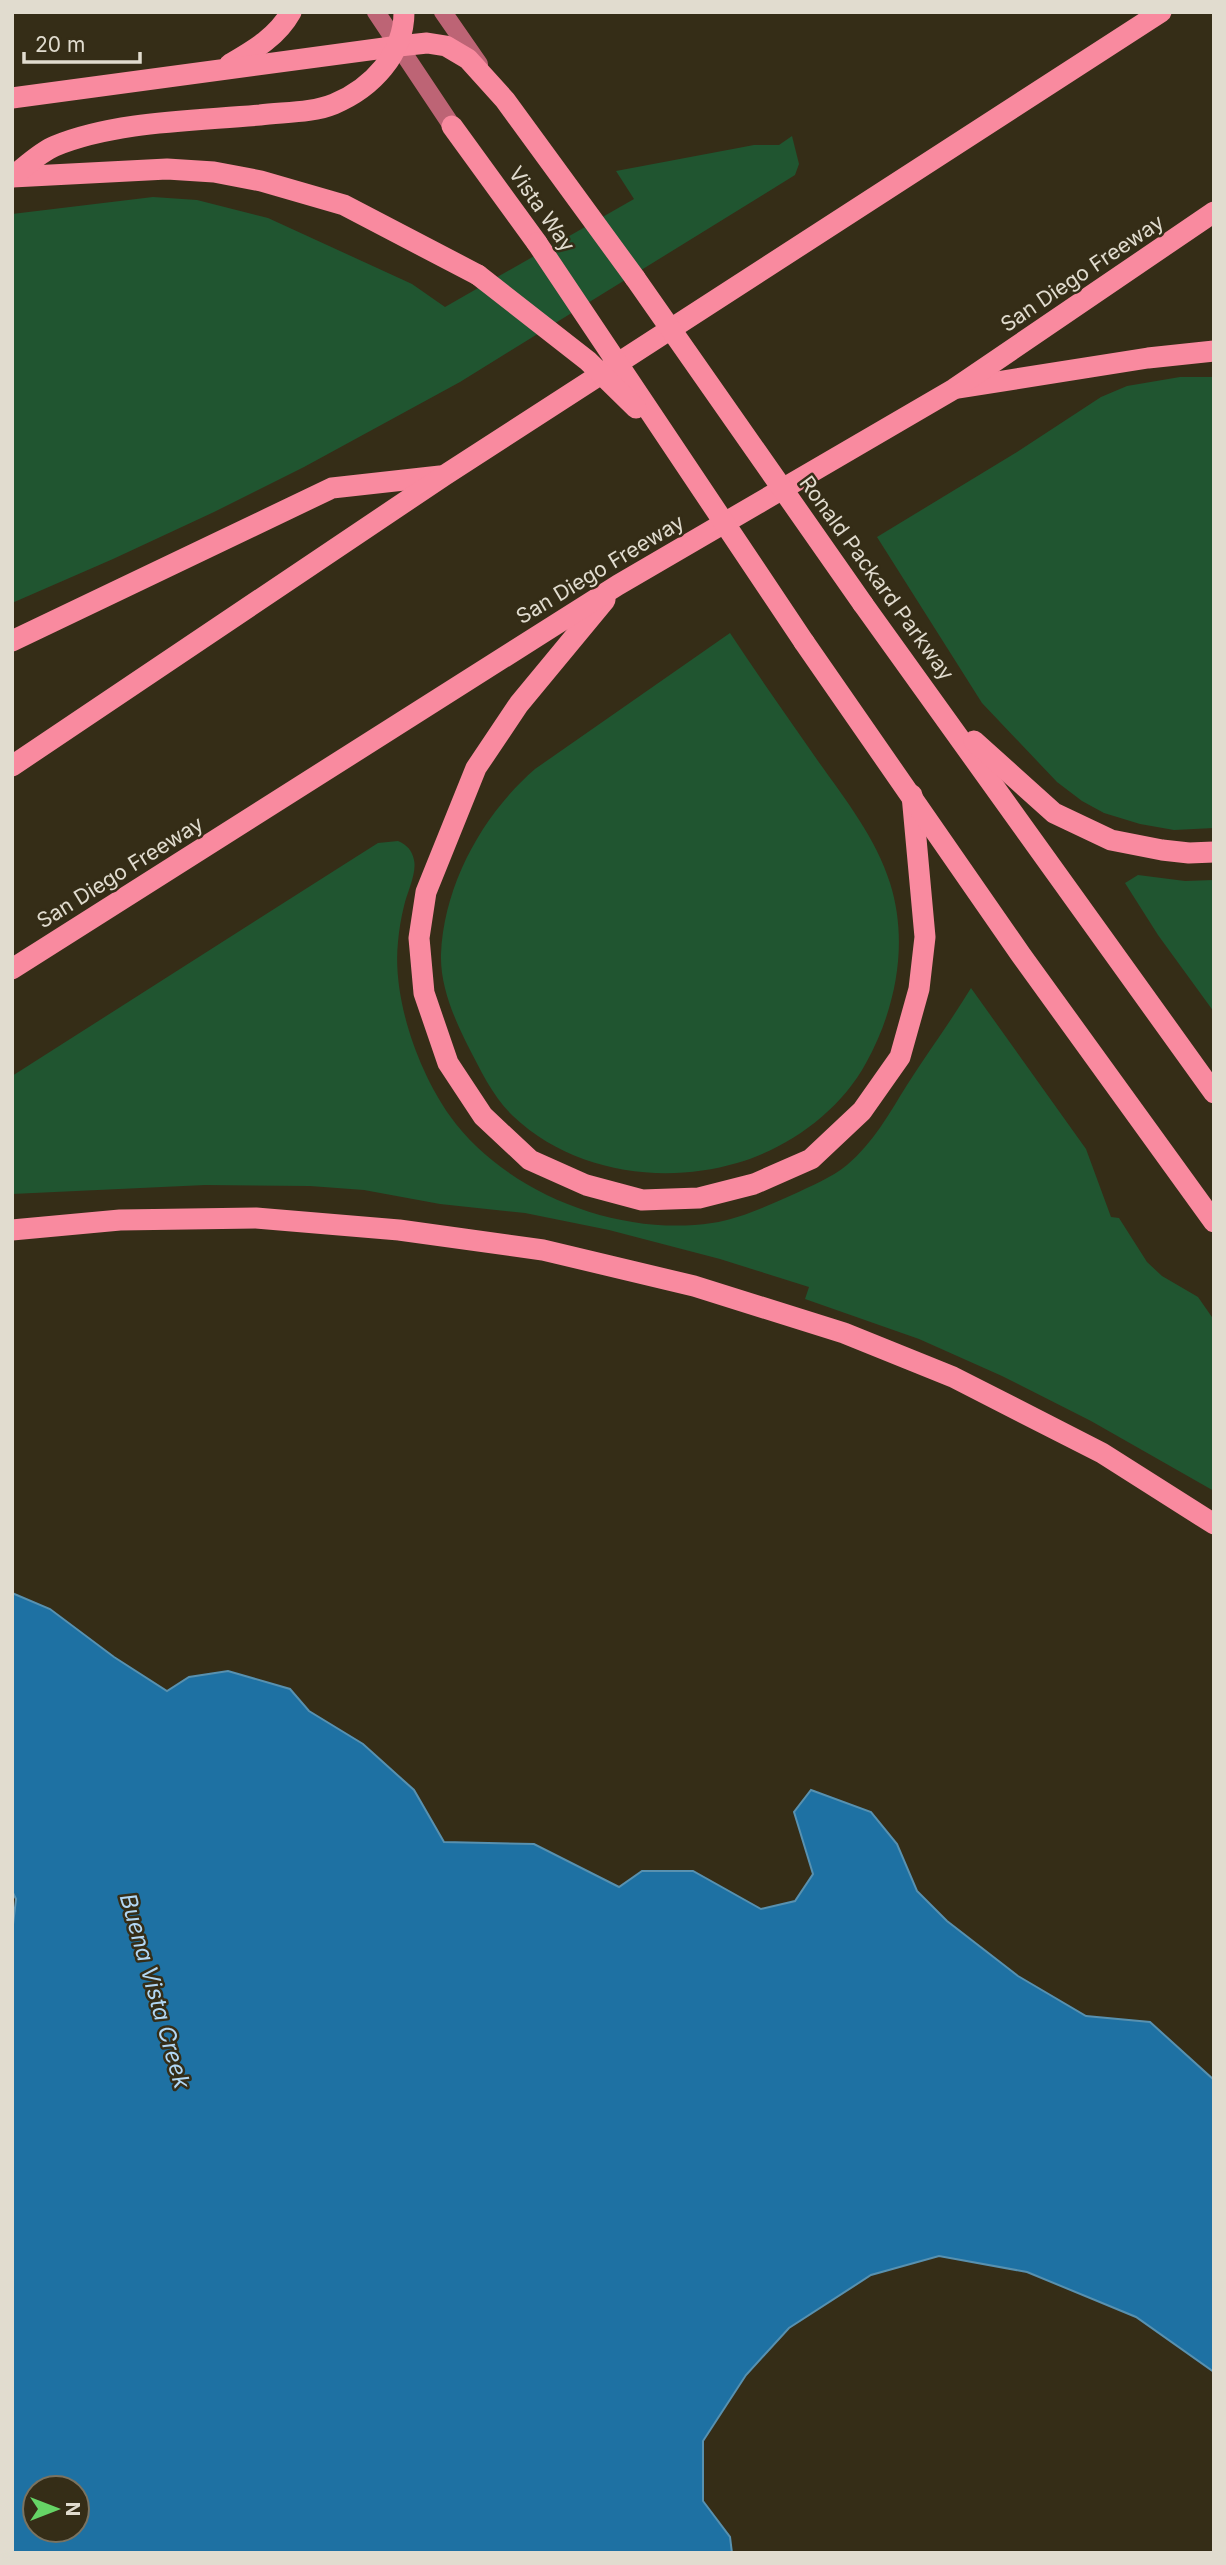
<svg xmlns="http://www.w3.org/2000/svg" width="1226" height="2565" font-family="Inter,sans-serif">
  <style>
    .green { fill: #205530 }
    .water { fill: #1e71a3; stroke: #5891b0; stroke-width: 2; fill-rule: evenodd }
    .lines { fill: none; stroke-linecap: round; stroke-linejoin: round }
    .secondary { stroke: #bd6475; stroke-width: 18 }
    .highway { stroke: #f98a9f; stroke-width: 21 }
    .highway-bridge { stroke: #f98a9f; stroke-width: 21 }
    .labels { text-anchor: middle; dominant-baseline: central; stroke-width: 5; stroke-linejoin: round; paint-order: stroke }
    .street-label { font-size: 21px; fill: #e1dccf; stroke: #352d17 }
    .water-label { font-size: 23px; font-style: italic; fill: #b2d7f4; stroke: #352d17 }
  </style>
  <rect width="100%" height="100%" fill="#352d17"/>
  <!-- green -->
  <g class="green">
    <polygon points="792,136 799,164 795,175 460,382 304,467 214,512 113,559 12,603 12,214 153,197 197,200 268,218 412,284 445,307 634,199 616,171 754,145 779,145"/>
    <polygon points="1180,377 1214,377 1214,828 1174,830 1140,824 1104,813 1082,801 1057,782 982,703 877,537 1017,452 1101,397 1127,386"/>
    <path d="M 730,633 C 759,677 789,719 818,761 C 845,799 876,838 890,883 C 909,943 896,1009 866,1063 C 840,1111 789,1148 737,1163 C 662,1185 572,1172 513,1116 C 493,1097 481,1071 468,1046 C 454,1018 440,986 441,954 C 444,884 483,814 535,769 Z"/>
    <path d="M 398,841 C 407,845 412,850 414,860 C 417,873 407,893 404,906 C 401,918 399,930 398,942 C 392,998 418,1071 450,1116 C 505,1193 619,1237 712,1223 C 739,1219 767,1206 792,1195 C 811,1186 831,1178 847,1165 C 873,1143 889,1114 907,1085 C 928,1052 951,1021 971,988 L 1086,1149 L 1111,1217 L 1119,1218 L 1147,1262 L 1162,1276 L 1198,1297 L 1214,1320 L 1214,1491 L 1091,1421 L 1002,1376 L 919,1339 L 805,1299 L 809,1287 L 720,1259 L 609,1230 L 525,1213 L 440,1204 L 364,1190 L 310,1186 L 205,1185 L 12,1194 L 12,1076 L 359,855 L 378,843 Z"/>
    <polygon points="1138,875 1185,881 1214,880 1214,1012 1158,935 1125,883"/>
  </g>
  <!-- water -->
  <path class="water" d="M 12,1593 L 50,1609 L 114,1657 L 167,1691 L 189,1677 L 228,1671 L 290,1689 L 309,1711 L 363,1744 L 414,1790 L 444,1842 L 534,1844 L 619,1887 L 642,1871 L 693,1871 L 761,1909 L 795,1901 L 813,1874 L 794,1812 L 811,1790 L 871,1812 L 897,1844 L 917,1891 L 947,1921 L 1018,1976 L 1086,2016 L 1150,2022 L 1214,2080 L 1214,2372 L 1136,2317 L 1027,2272 L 939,2256 L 871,2275 L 789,2328 L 746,2375 L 703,2441 L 703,2501 L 730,2537 L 732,2553 L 12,2553 L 12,1933 L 16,1899 L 12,1891 ZM 35,2488 L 77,2488 L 77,2530 L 35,2530 Z"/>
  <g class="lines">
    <!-- secondary -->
    <g class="secondary">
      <polyline points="376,12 452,126"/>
      <polyline points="443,12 479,64"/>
    </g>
    <!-- highway -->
    <g class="highway">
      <path d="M 230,64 C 254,50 277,37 291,12"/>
      <polyline points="12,98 399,46 427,43 446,46 468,59 505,100 635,278"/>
      <polyline points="452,126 537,243"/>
      <polyline points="12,177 167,169 214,172 261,181 344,205 478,275"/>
      <path d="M 12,177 C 25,167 40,152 55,146 C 116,121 195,121 260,115 C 284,112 312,113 334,104 C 372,88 404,54 404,12"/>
      <polyline points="959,388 1148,358 1214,351"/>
      <polyline points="605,600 519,704 476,768 426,892 419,938 424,993 448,1063 483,1116 530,1160 586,1185 642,1200 699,1198 754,1184 811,1159 862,1111 900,1057 919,989 925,937 912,795"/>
      <polyline points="863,604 1214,1093"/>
      <polyline points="12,641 332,488 440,476"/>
      <polyline points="804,642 1021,955 1214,1222"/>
      <polyline points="974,741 1054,813 1111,840 1162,850 1189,853 1214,852"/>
      <polyline points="12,766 445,475 1161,12"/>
      <polyline points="12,969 618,585 954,389 1214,212"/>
      <polyline points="12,1230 120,1220 256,1218 399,1230 543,1250 694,1286 844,1333 953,1377 1102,1453 1214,1524"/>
    </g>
    <!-- highway-bridge -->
    <g class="highway-bridge">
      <polyline points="537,243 804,642"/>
      <polyline points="478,275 588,361 636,408"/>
      <polyline points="635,278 863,604"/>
    </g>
  </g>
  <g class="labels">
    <!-- street labels -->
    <g class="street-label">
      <text transform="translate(542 209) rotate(55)">Vista Way</text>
      <text transform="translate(1082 273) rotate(-34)">San Diego Freeway</text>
      <text transform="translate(600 569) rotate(-31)">San Diego Freeway</text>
      <text transform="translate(877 578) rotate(54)">Ronald Packard Parkway</text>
      <text transform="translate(120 872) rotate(-32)">San Diego Freeway</text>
    </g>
    <!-- water labels -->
    <g class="water-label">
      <text transform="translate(155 1991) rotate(74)">Buena Vista Creek</text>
    </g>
  </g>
  <!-- border -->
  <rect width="1226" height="2565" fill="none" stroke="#e1dccf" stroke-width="28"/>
  <!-- north arrow -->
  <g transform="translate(56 2509) rotate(90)"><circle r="33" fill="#352d17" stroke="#7a7361" stroke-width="2"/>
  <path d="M0-5L12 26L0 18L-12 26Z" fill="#66d466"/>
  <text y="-10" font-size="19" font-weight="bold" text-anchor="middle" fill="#e1dccf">N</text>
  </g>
  <!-- scale -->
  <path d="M24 52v10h116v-10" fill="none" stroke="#e1dccf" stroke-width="3.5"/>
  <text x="35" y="52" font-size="21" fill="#e1dccf" stroke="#352d17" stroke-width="5" paint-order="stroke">20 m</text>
</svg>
